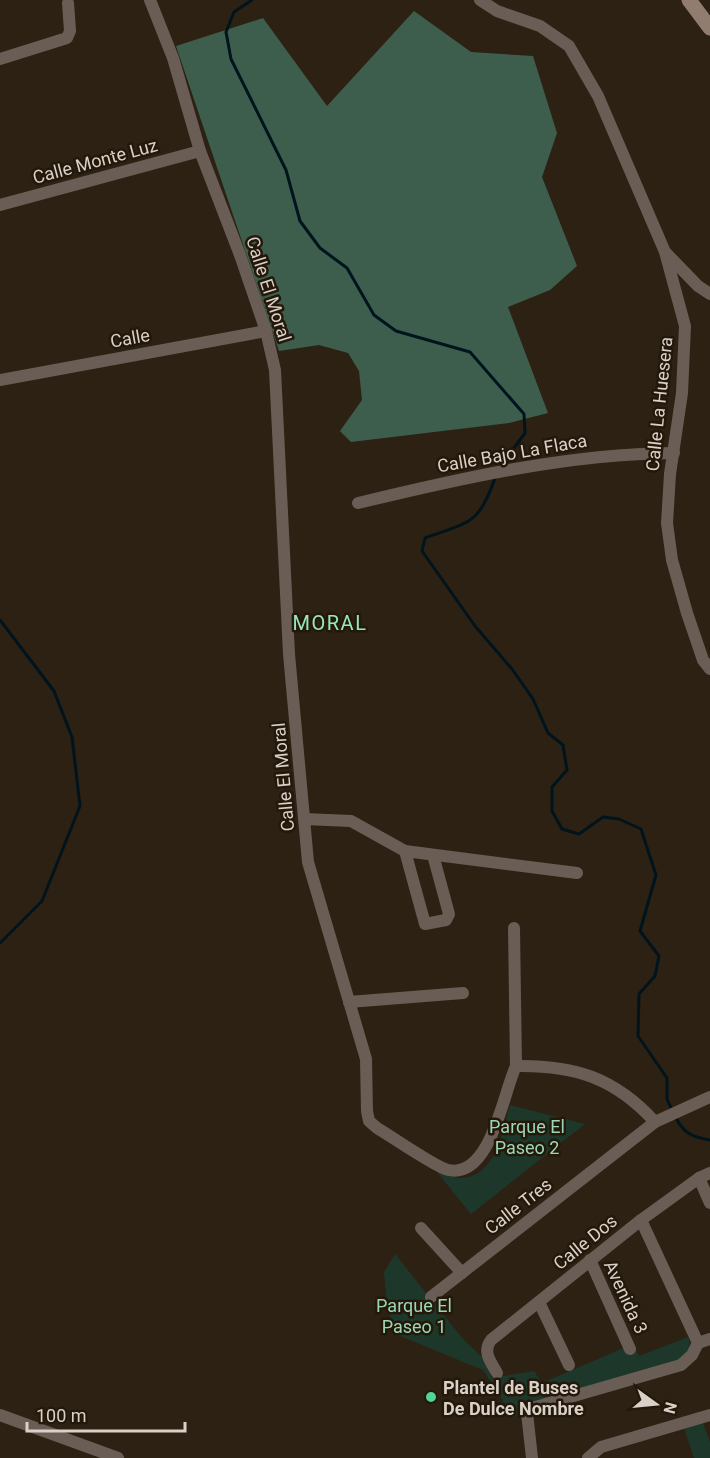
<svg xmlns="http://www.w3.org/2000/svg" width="710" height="1458" font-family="Roboto,sans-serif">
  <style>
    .green { fill: #1d382a }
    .forest { fill: #3e5e4d }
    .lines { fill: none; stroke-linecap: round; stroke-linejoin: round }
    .stream { stroke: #00141e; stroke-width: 3 }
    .minor { stroke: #6a5d55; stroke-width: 12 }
    .secondary { stroke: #917c70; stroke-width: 15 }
    .poi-dot { fill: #52d397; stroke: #23180a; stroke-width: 2 }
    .labels { text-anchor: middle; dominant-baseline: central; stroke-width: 5; stroke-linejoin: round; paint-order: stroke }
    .street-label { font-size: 18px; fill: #d9d1c8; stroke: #23180a }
    .park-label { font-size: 18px; fill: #9bd7b7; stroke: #23180a }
    .poi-label { font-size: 18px; font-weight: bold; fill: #d9d1c8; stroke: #23180a; text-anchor: start }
    .neighbourhood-label { font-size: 20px; letter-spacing: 1.5px; fill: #96e7bb; stroke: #23180a }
  </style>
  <rect width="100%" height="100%" fill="#2d2113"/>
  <!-- green -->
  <g class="green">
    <path d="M 510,1105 L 585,1124 L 471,1214 L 436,1171 C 443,1173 452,1177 459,1178 C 496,1179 502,1131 510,1105 Z"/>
    <path d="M 395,1254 L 463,1339 L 482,1357 L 492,1378 L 534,1371 L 542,1383 L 633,1344 L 639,1356 L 688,1337 C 693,1350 686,1355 677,1362 L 523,1406 L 514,1418 L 483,1370 L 395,1334 L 387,1305 L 384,1272 Z"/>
    <polygon points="703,1423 710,1442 710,1458 694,1458 684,1428"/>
  </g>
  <!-- forest -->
  <polygon class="forest" points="414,11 471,52 533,56 557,133 542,177 577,266 550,290 508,307 548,413 509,423 351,442 340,431 362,400 359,371 348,353 319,345 279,351 176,46 263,18 327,106"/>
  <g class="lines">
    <!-- stream -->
    <g class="stream">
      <polyline points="252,0 234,12 226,32 231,59 286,170 300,221 320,248 347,268 374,315 396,331 470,352 524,414 525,433 500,467"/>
      <path d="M 495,478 C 479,525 469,522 425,538 L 422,551 L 475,626 L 512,669 L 533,699 L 548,733 L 563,745 L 567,770 L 552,787 L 552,811 L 562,829 L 579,834 L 603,817 L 619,819 L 641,829 L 656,875 L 640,931 L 659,956 L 655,976 L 639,994 L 638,1036 L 667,1078 L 667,1099 L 672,1110"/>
      <polyline points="0,620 54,691 72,737 80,806 42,901 0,943"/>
      <path d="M 675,1116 C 683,1133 692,1137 710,1140"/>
    </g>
    <!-- minor -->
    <g class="minor">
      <path d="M 150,0 L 173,58 L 200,151 L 240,255 L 266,331 L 275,370 L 289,654 L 308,862 L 366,1059 L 367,1111 L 369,1121 L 377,1128 C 391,1136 435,1167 448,1170 C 491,1179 503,1093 516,1066 C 575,1065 615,1078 655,1122 L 710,1097"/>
      <polyline points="480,0 497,11 540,26 569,46 598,96 665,252 685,326 682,393 670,474 667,523 672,560 687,613 703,660 710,669"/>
      <polyline points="0,59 67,38 70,31 68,3"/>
      <polyline points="0,205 200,151"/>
      <polyline points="666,253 698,286 710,294"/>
      <polyline points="0,380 266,331"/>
      <path d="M 358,503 C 461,478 567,454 674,453"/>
      <polyline points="304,819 351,821 405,851 577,873"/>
      <polyline points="405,851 425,924 446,920 449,914 433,855"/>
      <polyline points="514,928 516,1066"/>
      <polyline points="349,1002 463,993"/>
      <polyline points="699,1178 710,1203"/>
      <polyline points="641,1220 698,1343"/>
      <polyline points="421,1228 462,1273"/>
      <polyline points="590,1260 630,1349"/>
      <polyline points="431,1297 655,1122"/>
      <polyline points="539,1302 569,1365"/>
      <path d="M 497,1373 C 491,1362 482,1352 491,1340 L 641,1220 L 699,1178 L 710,1173"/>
      <polyline points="0,1415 118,1458"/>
      <polyline points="532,1458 527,1413 532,1408 681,1365 692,1355 698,1343 710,1339"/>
      <polyline points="588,1458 601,1447 710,1415"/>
    </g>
    <!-- secondary -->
    <polyline class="secondary" points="689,0 710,28"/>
  </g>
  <!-- markers -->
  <circle class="poi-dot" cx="431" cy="1397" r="6"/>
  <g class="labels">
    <!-- street labels -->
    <g class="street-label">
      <text transform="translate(95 161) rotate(-15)">Calle Monte Luz</text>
      <text transform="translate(269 289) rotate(72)">Calle El Moral</text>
      <text transform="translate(130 338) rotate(-10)">Calle</text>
      <text transform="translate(659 404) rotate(-84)">Calle La Huesera</text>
      <text transform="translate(512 453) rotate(-10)">Calle Bajo La Flaca</text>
      <text transform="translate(283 777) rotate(-95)">Calle El Moral</text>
      <text transform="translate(518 1206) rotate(-38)">Calle Tres</text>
      <text transform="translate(585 1242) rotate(-39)">Calle Dos</text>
      <text transform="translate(626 1297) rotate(65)">Avenida 3</text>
    </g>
    <!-- park labels -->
    <g class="park-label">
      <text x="527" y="1126">Parque El<tspan x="527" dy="21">Paseo 2</tspan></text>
      <text x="414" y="1305">Parque El<tspan x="414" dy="21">Paseo 1</tspan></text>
    </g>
    <!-- poi labels -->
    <g class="poi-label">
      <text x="443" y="1387">Plantel de Buses<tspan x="443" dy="21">De Dulce Nombre</tspan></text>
    </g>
    <!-- neighbourhood labels -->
    <g class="neighbourhood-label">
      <text x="330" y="623">MORAL</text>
    </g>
  </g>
  <!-- north arrow -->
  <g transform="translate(656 1404) rotate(105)" stroke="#23180a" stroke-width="4.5" paint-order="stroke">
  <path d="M0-4.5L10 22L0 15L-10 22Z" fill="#d9d1c8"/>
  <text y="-9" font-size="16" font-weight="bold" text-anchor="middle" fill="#d9d1c8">N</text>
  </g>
  <!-- scale -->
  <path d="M27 1422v9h158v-9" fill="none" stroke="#d9d1c8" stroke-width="3"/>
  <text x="36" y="1422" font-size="18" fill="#d9d1c8" stroke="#23180a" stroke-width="4.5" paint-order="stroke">100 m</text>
</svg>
